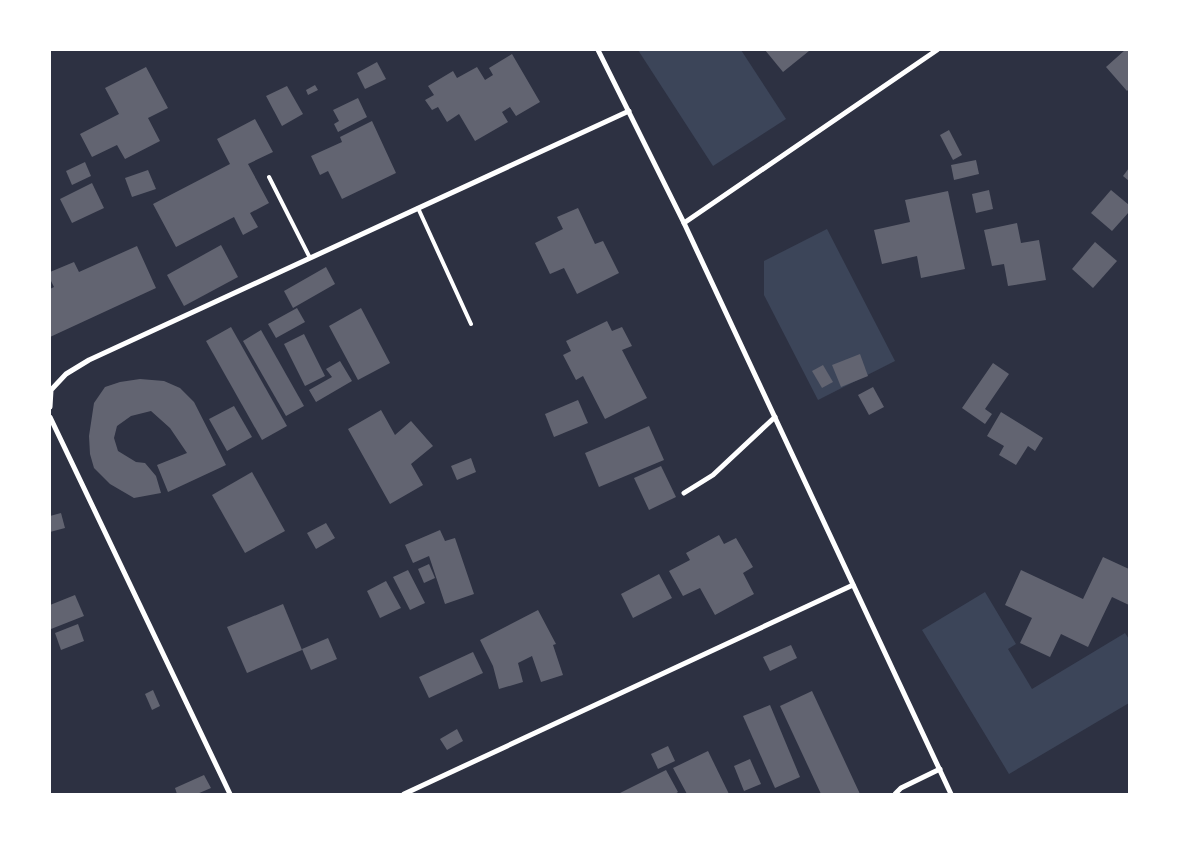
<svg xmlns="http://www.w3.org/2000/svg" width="1179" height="844" font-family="'Roboto Condensed',sans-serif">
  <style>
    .green { fill: #3c4559 }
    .building { fill: #626471 }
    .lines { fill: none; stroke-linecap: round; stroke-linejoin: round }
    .service { stroke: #fff; stroke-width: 4 }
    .minor { stroke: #fff; stroke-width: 5 }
  </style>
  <rect width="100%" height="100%" fill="#2d3142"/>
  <!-- green -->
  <g class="green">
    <polygon points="638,50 741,50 786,119 713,166"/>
    <polygon points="827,229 895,361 818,400 764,295 764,261"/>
    <polygon points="985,592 1016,644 1008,649 1032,689 1125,633 1129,639 1129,703 1009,774 922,630"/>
  </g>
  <!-- building -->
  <g class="building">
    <polygon points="765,50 808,50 809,51 783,72"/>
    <polygon points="1125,50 1129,50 1129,89 1127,91 1106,67"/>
    <polygon points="512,54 540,102 516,116 510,107 502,112 508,122 475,141 459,114 447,122 438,107 432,110 425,100 434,95 428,86 453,71 457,78 477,67 485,80 493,75 489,68"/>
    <polygon points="377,62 386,79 365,89 357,73"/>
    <polygon points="146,67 168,108 148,118 160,141 125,159 117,145 92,157 80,134 119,114 105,88"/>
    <polygon points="315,85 318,90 308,95 306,90"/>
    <polygon points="287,86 303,114 282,126 266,96"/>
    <polygon points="358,98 367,117 338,132 334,124 339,121 333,110"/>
    <polygon points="255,119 273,152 248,164 269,203 250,213 258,227 243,235 234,217 176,247 153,204 230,164 217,139"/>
    <polygon points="372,121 396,173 342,199 328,171 320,175 311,156 342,142 340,137"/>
    <polygon points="949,130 962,155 953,160 940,135"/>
    <polygon points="976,160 979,174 954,180 951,165"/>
    <polygon points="85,162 91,176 72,185 66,171"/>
    <polygon points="1129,168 1129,181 1123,176"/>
    <polygon points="148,170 156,189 132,197 125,178"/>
    <polygon points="92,183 104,208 72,223 60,199"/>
    <polygon points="989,190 993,209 976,213 972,194"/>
    <polygon points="1111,190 1129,205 1129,212 1112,231 1091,213"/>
    <polygon points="948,191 965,269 921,278 917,256 882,264 874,230 910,222 905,200"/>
    <polygon points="578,208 595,244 603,241 619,273 577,294 564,268 550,274 535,243 563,229 557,217"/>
    <polygon points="1017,223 1021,243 1039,240 1046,280 1008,286 1004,264 992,266 984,230"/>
    <polygon points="1095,242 1117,261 1093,288 1072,269"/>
    <polygon points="221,245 238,277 184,306 167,275"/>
    <polygon points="137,246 156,288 50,337 50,289 54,287 50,279 50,272 74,262 79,272"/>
    <polygon points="326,267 335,284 293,308 284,291"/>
    <polygon points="297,308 305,322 276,338 268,324"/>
    <polygon points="361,308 390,363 358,380 329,326"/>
    <polygon points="607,321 612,331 622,327 632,346 622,350 647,398 605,419 583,376 576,380 563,355 571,351 566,341"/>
    <polygon points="231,327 287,426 262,440 206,341"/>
    <polygon points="261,330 304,406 286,416 243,341"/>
    <polygon points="304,334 325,376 305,386 284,344"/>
    <polygon points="860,354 868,376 841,387 832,365"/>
    <polygon points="340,361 352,381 316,402 309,390 332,377 326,369"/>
    <polygon points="993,363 1009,374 985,409 992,414 985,424 962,408"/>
    <polygon points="823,365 833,382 822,388 812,371"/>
    <polygon points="140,379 164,381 180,388 194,402 226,465 168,492 157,465 187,453 170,428 151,411 131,416 117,426 114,438 118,451 136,462 145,463 156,476 161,493 134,498 110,484 94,468 90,454 89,436 94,403 105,387 120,382"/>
    <polygon points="873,387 884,407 869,415 858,395"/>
    <polygon points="578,400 588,423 554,437 545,414"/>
    <polygon points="234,406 252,437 227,451 209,419"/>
    <polygon points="381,410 395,435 411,421 433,446 411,464 423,485 390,504 348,429"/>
    <polygon points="1001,412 1043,438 1035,451 1028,446 1016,465 999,455 1004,446 987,436"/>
    <polygon points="649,426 664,460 599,487 585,453"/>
    <polygon points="471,458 476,472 457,480 451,466"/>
    <polygon points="661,466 676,497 649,510 634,478"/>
    <polygon points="252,472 285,531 245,553 212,495"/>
    <polygon points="61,513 65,528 50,532 50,516"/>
    <polygon points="326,523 335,538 316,549 307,533"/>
    <polygon points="440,530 445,541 455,538 474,594 445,604 429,556 413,563 405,545"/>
    <polygon points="719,535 724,544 736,538 753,567 743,573 754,594 715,615 700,588 683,596 669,571 690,560 686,553"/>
    <polygon points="1103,557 1129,569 1129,605 1112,597 1088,647 1061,634 1050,657 1020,643 1032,618 1005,605 1021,570 1083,599"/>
    <polygon points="429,564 435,578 424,583 418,569"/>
    <polygon points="408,570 425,603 410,610 393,577"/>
    <polygon points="659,574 672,598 633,618 621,594"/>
    <polygon points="386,581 401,608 380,618 367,591"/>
    <polygon points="75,595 84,616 51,629 50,605"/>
    <polygon points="283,604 302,650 247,673 227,627"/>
    <polygon points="538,610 556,644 553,645 563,675 541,682 532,656 518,663 523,682 499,689 493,666 480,640"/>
    <polygon points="78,624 84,641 61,650 55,633"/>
    <polygon points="328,638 337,659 311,670 302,649"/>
    <polygon points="791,645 797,658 770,671 763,657"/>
    <polygon points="473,652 483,673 429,698 419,677"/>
    <polygon points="153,690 160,706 152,710 145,694"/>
    <polygon points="812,691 860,794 821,794 780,706"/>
    <polygon points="770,705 800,777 775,788 743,716"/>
    <polygon points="457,729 463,741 447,750 440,739"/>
    <polygon points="668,746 675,761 658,769 651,754"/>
    <polygon points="708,751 729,794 687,794 673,768"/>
    <polygon points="750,759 761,784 744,791 734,766"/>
    <polygon points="666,770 678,792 675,794 618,794"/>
    <polygon points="204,775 211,788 197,794 177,794 175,788"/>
  </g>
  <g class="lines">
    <!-- service -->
    <g class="service">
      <polyline points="269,177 310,258"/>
      <polyline points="418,208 471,324"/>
    </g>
    <!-- minor -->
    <g class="minor">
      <polyline points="598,50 684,223 951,794"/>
      <polyline points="684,223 937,50"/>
      <polyline points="50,407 51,390 66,374 89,360 629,111"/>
      <polyline points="50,417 230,794"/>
      <polyline points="684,493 713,475 775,417"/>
      <polyline points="404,794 853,585"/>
      <polyline points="895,794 901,788 940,769"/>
    </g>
  </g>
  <!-- border -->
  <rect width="1179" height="844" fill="none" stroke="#ffffff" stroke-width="102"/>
</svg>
